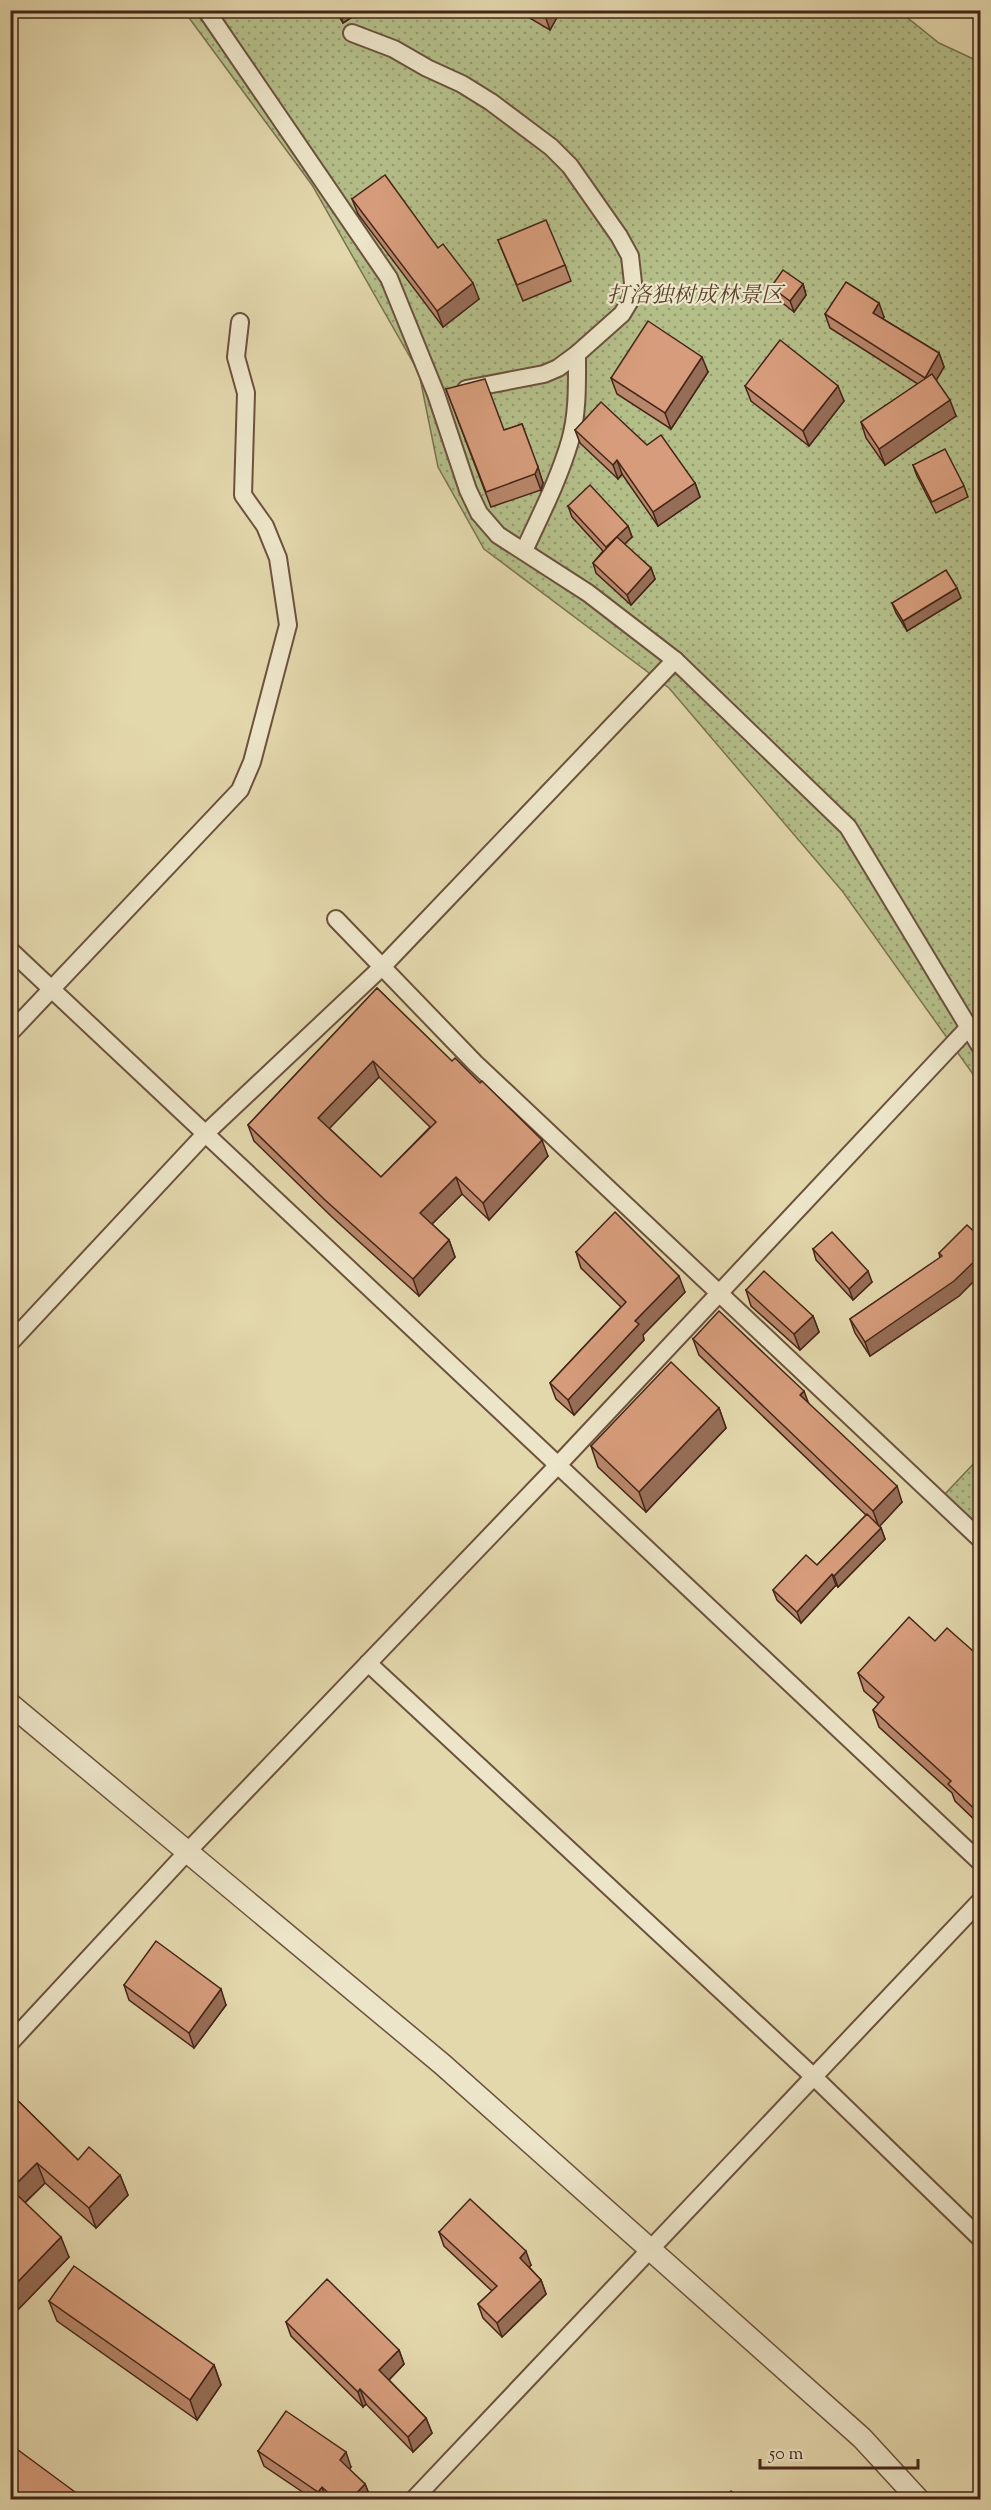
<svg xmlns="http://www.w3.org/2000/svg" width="991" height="2510" font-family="'Sorts Mill Goudy','Noto Serif SC',serif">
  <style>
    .park { fill: url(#park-dots); stroke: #7c7250; stroke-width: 1.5 }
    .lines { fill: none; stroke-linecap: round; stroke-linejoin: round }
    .minor-casing { stroke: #6c523d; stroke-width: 20 }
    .tertiary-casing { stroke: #6c523d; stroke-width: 24 }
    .minor { stroke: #ede5c9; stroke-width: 16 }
    .tertiary { stroke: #ede5c9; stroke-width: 21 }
    .wall { fill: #b8866a; stroke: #452518; stroke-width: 1.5; fill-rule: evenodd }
    .shaded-wall { fill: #966d56; stroke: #452518; stroke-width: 1.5 }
    .building { fill: #d69c7b; stroke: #452518; stroke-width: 1.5; fill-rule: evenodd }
    .labels { text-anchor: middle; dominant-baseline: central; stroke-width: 4.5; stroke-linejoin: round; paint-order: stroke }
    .park-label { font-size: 22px; font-style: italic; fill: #5b442f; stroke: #ede5c9 }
  </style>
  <defs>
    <pattern id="park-dots" width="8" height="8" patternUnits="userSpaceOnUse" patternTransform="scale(1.5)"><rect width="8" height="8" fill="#b4be89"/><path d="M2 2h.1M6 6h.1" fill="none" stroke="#949a6f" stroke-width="1.8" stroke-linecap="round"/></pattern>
  </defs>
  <rect width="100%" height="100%" fill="#e3d7ac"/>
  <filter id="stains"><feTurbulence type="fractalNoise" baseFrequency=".00333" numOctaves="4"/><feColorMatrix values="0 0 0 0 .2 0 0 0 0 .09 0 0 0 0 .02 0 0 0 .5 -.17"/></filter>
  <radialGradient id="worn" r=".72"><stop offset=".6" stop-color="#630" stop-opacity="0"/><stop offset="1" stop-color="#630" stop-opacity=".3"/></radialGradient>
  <!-- park -->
  <g class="park">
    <polygon points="184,11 899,11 939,43 980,62 980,1084 843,892 669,688 484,549 438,467 419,373 312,185"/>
    <polygon points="980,1457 980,1529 944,1495"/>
  </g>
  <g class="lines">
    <!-- minor casing -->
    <g class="minor-casing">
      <g id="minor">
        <polyline points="206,10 389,278 436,394 468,490 479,513 498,535 588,593 675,660 848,827 980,1046"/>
        <polyline points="352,33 394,49 427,68 462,84 491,102 551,147 570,166 619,236 630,256 633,283 631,299 622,314 577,354 558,368 544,374 466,389"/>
        <path d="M 524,551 C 540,516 559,479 570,441 C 578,413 577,383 577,354"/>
        <polyline points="336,919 475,1063 980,1539"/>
        <polyline points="10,950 980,1862"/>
        <polyline points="10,1033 240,790 252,762 288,625 278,558 265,526 243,495 246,393 236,357 240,322"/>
        <polyline points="10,1343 206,1133 383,966 675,660"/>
        <polyline points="368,1663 814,2077 980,2238"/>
        <polyline points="10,2043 188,1851 558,1465 969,1027"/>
        <polyline points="413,2500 980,1901"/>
      </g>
    </g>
    <!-- tertiary casing -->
    <g class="tertiary-casing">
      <polyline id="tertiary" points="10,1704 442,2064 862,2438 919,2500"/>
    </g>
    <!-- minor -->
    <use href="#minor" class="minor"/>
    <!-- tertiary -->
    <use href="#tertiary" class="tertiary"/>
  </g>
  <!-- wall -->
  <g class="wall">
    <polygon points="335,10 363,10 343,23"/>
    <polygon points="516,10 561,10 550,30"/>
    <polygon points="352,199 438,248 479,299 443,327 358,214"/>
    <polygon points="498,240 565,265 571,281 523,301"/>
    <polygon points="803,284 806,295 794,312 775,297 771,287"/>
    <polygon points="825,314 884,317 883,319 939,353 944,367 936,380 956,416 885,465 866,438 861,422 918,384 830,328"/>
    <polygon points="708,372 671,429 617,394 611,378"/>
    <polygon points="745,386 844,401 809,446 751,401"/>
    <polygon points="446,389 504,430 522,424 543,483 541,490 491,507"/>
    <polygon points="575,430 647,445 695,483 700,497 658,526 622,474 618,479 580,443"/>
    <polygon points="913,465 964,486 968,497 936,513 917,476"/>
    <polygon points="568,506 628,526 632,537 624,544 651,568 655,579 631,605 596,573 593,563 603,551 572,517"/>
    <polygon points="961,598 907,631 896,613 892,603"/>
    <path d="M 377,988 L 548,1156 L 489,1220 L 462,1194 L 432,1224 L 449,1240 L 455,1257 L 419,1296 L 332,1217 L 254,1141 L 248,1125 ZM 379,1077 L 430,1127 L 381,1177 L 329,1128 Z"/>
    <polygon points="981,1238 981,1274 959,1296 870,1356 855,1333 850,1319 940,1258 939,1253"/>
    <polygon points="813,1249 872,1282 853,1300 816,1260"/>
    <polygon points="576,1252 685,1292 643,1335 644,1340 574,1415 556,1399 550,1383 621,1307 581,1268"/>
    <polygon points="746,1290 813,1316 819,1332 800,1350 751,1306"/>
    <polygon points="693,1339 902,1502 879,1526 881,1528 885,1539 838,1587 836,1585 801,1623 777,1600 773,1590 817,1565 866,1515 699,1355"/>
    <polygon points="719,1408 726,1428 646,1512 598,1467 591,1446"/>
    <polygon points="935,1641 981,1658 981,1826 955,1801 952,1793 879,1727 873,1710 879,1704 864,1691 858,1673"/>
    <polygon points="124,1985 226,2005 194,2048 129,2000"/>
    <polygon points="10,2093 78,2160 120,2175 128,2195 96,2228 45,2183 25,2203 69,2257 10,2318"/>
    <polygon points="439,2232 531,2265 529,2267 541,2280 546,2294 502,2337 483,2318 478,2304 492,2291 444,2246"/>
    <polygon points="49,2301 214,2365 221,2385 197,2420 57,2321"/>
    <polygon points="286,2322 399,2350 404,2364 389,2380 426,2418 432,2433 413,2452 366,2404 363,2407 291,2336"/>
    <polygon points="258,2451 351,2467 349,2469 365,2484 371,2499 313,2499 264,2466"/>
  </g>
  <!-- shaded-wall -->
  <g class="shaded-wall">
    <polygon points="339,10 363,10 343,23"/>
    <polygon points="543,10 561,10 550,30"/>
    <polygon points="473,283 479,299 443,327 437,311"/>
    <polygon points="803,284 806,295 794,312 790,301"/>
    <polygon points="879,303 884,317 878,326 873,313"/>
    <polygon points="939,353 944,367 930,391 925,378"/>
    <polygon points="702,357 708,372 671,429 665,413"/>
    <polygon points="838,386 844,401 809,446 803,431"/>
    <polygon points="950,400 956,416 885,465 879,449"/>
    <polygon points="617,460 622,474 618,479 613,465"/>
    <polygon points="538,467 543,483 541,490 535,474"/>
    <polygon points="695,483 700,497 658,526 653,512"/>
    <polygon points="628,526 632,537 610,558 606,547"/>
    <polygon points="651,568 655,579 631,605 627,595"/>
    <polygon points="957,588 961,598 907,631 903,621"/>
    <polygon points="373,1061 379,1077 324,1134 318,1118"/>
    <polygon points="542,1140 548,1156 489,1220 483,1203"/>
    <polygon points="456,1177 462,1194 426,1230 420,1213"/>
    <polygon points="449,1240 455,1257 419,1296 413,1279"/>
    <polygon points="981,1255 981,1274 959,1296 870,1356 865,1342"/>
    <polygon points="868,1271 872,1282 853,1300 849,1289"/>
    <polygon points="679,1276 685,1292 643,1335 644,1340 574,1415 568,1400 635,1321"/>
    <polygon points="813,1316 819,1332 800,1350 794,1334"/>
    <polygon points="804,1391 810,1407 800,1395"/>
    <polygon points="719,1408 726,1428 646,1512 639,1492"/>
    <polygon points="897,1486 902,1502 879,1527 873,1511"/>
    <polygon points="881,1528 885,1539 838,1587 834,1576"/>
    <polygon points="832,1574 836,1585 801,1623 797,1612"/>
    <polygon points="221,1989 226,2005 194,2048 189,2033"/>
    <polygon points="37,2163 45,2183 18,2209 11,2189"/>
    <polygon points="120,2175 128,2195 96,2228 89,2208"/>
    <polygon points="61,2237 69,2257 10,2318 10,2290"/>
    <polygon points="526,2251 531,2265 525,2272 520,2258"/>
    <polygon points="541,2280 546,2294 502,2337 497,2323"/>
    <polygon points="399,2350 404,2364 384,2385 379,2370"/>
    <polygon points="214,2365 221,2385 197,2420 190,2400"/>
    <polygon points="360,2389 366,2404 363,2407 358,2392"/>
    <polygon points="426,2418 432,2433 413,2452 408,2437"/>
    <polygon points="346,2452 351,2467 345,2475 340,2460"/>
    <polygon points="365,2484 371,2499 351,2499"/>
    <polygon points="322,2487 326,2499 321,2499 318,2492"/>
    <polygon points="75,2492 77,2499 69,2499"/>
  </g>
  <!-- building -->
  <g class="building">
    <polygon points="385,175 438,248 443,244 473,283 437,311 352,199"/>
    <polygon points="546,220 565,265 517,285 498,240"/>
    <polygon points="783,270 803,284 790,301 771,287"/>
    <polygon points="846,282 879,303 873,313 939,353 925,378 825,314"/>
    <polygon points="648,321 702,357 665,413 611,378"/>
    <polygon points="780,340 838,386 803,431 745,386"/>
    <polygon points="932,374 950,400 879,449 861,422"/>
    <polygon points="485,379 504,430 522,424 538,467 535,474 486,492 446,389"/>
    <polygon points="601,402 647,445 661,435 695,483 653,512 617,460 613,465 575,430"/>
    <polygon points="945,449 964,486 932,502 913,465"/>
    <polygon points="590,485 628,526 606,547 568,506"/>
    <polygon points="617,537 651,568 627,595 593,563"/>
    <polygon points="946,570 957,588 903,621 892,603"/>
    <path d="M 377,988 L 452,1061 L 455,1058 L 480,1083 L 482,1081 L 542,1140 L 483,1203 L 456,1177 L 420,1213 L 449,1240 L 413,1279 L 325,1200 L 248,1125 ZM 373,1061 L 436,1122 L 381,1177 L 318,1118 Z"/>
    <polygon points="615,1212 679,1276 635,1321 639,1324 568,1400 550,1383 626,1302 576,1252"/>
    <polygon points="967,1225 981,1238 981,1255 954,1281 865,1342 850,1319 942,1256 939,1253"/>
    <polygon points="832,1232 868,1271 849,1289 813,1249"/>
    <polygon points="764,1271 813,1316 794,1334 746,1290"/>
    <polygon points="719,1311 804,1391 800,1395 897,1486 873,1511 693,1339"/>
    <polygon points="671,1362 719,1408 639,1492 591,1446"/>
    <polygon points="867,1514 881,1528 834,1576 832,1574 797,1612 773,1590 806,1555 817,1565"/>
    <polygon points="909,1617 935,1641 947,1628 981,1658 981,1815 948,1784 951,1781 873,1710 884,1697 858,1673"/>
    <polygon points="156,1941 221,1989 189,2033 124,1985"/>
    <polygon points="10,2093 78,2160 89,2147 120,2175 89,2208 37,2163 11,2189 61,2237 10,2290"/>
    <polygon points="470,2199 526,2251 520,2258 541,2280 497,2323 478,2304 497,2286 439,2232"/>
    <polygon points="74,2266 214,2365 190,2400 49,2301"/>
    <polygon points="327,2279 399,2350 379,2370 426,2418 408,2437 360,2389 358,2392 286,2322"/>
    <polygon points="286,2411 346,2452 340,2460 365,2484 351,2499 335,2499 322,2487 318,2492 258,2451"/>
    <polygon points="10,2444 75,2492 69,2499 10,2499"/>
    <polygon points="731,2491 740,2499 723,2499"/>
  </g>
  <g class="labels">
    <!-- park labels -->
    <g class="park-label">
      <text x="695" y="297">打洛独树成林景区</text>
    </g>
  </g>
  <!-- margin -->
  <rect width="991" height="2510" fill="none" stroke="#e3d7ac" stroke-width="36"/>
  <rect x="12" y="12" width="967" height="2486" fill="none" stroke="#452518" stroke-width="3"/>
  <rect x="18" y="18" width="955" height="2474" fill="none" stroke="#452518" stroke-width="1.5"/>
  <!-- scale -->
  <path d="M760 2459v9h158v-9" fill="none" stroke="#452518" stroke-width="3"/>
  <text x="769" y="2459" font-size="18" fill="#452518" stroke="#ede5c9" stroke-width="4.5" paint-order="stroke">50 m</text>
  <rect width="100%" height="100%" filter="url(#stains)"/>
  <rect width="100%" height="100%" fill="url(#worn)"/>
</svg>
